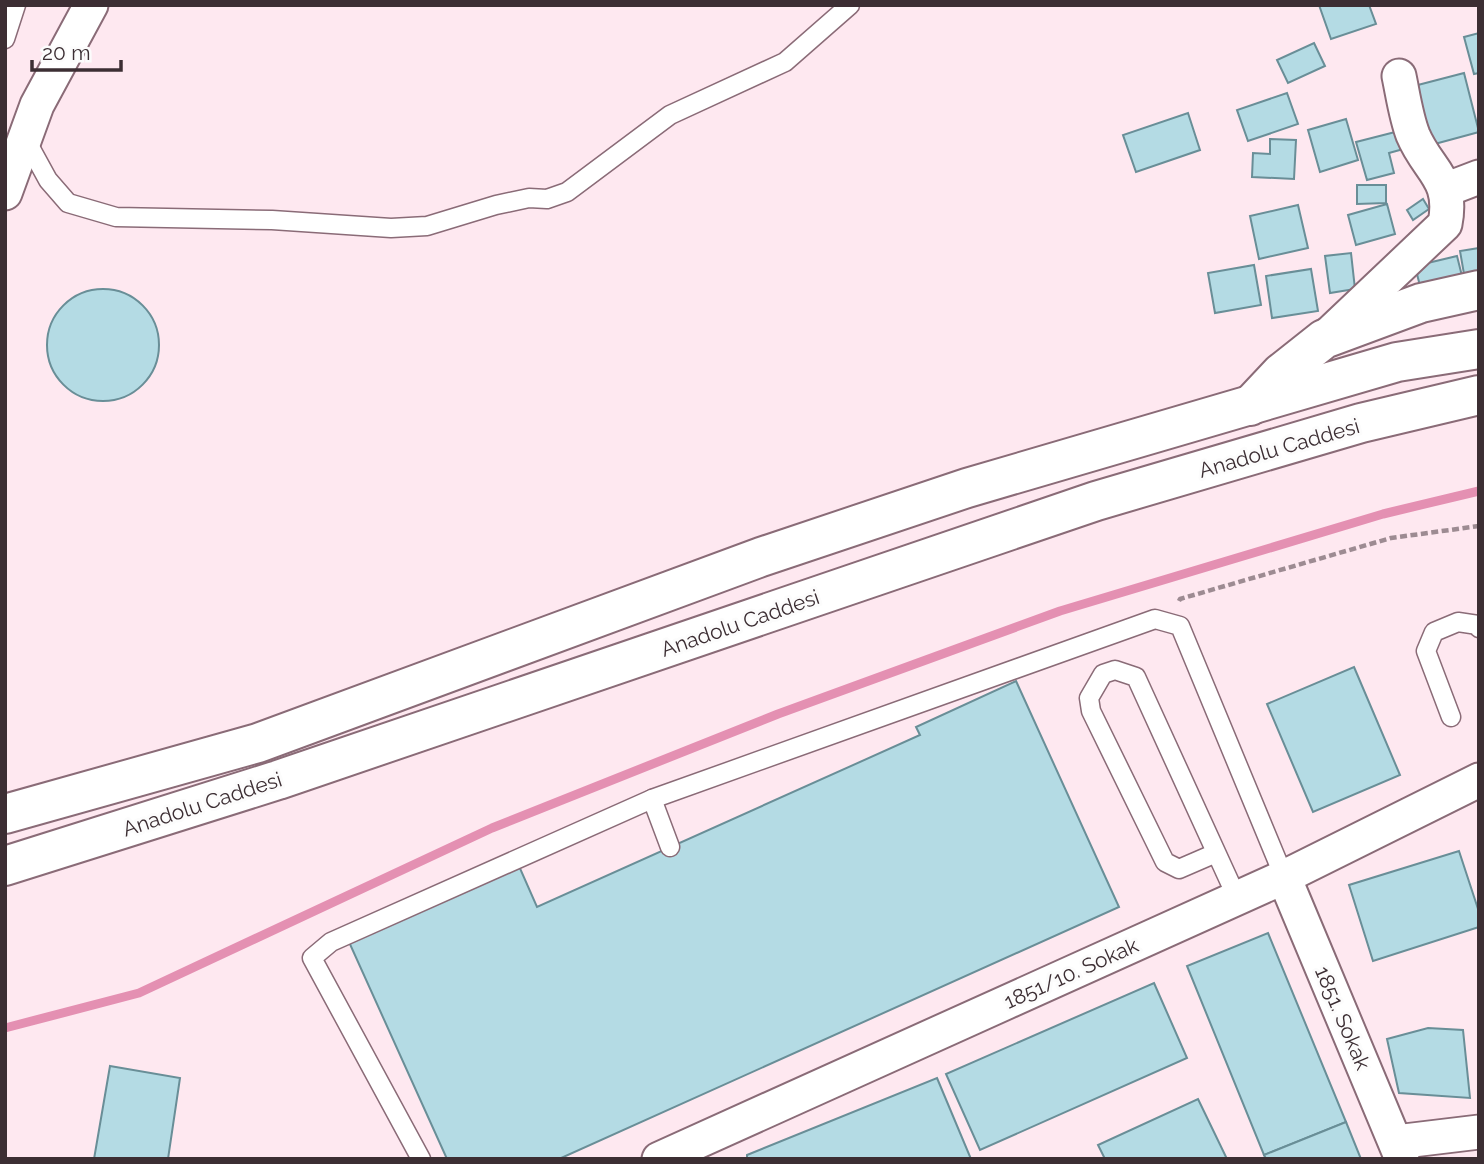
<svg xmlns="http://www.w3.org/2000/svg" width="1484" height="1164" font-family="Raleway,sans-serif">
  <style>
    .lines { fill: none; stroke-linecap: round; stroke-linejoin: round }
    .stream { stroke: #e490b2; stroke-width: 9 }
    .building { fill: #b4dbe4; stroke: #698e97; stroke-width: 2 }
    .lane-casing { stroke: #8a6b77; stroke-width: 21 }
    .street-casing { stroke: #8a6b77; stroke-width: 37 }
    .secondary-casing { stroke: #8a6b77; stroke-width: 42 }
    .highway-casing { stroke: #8a6b77; stroke-width: 42 }
    .path { stroke: #9d8b92; stroke-width: 4.5; stroke-dasharray: 7 3.5; stroke-linecap: butt }
    .lane { stroke: #fff; stroke-width: 18 }
    .street { stroke: #fff; stroke-width: 33 }
    .secondary { stroke: #fff; stroke-width: 38 }
    .highway { stroke: #fff; stroke-width: 38 }
    .labels { text-anchor: middle; dominant-baseline: central; stroke-width: 6; stroke-linejoin: round; paint-order: stroke }
    .street-label { font-size: 21px; fill: #3c2e33; stroke: #fcfcfc }
  </style>
  <rect width="100%" height="100%" fill="#fee8f0"/>
  <g class="lines">
    <!-- stream -->
    <polyline class="stream" points="5,1028 139,993 492,828 778,714 1060,611 1383,514 1479,491"/>
  </g>
  <!-- building -->
  <g class="building">
    <polygon points="1319,5 1369,5 1376,24 1331,39"/>
    <polygon points="1479,33 1479,73 1474,74 1464,37"/>
    <polygon points="1314,43 1325,66 1288,83 1277,60"/>
    <polygon points="1464,73 1479,132 1431,145 1414,86"/>
    <polygon points="1287,93 1298,124 1248,141 1237,110"/>
    <polygon points="1188,113 1200,150 1136,172 1123,135"/>
    <polygon points="1346,119 1358,160 1320,172 1308,130"/>
    <polygon points="1403,130 1407,148 1389,153 1394,173 1367,180 1356,142"/>
    <polygon points="1270,139 1296,140 1294,179 1252,177 1253,153 1270,154"/>
    <polygon points="1357,185 1386,185 1386,203 1357,204"/>
    <polygon points="1423,199 1429,209 1413,220 1407,210"/>
    <polygon points="1387,204 1395,234 1356,245 1348,215"/>
    <polygon points="1298,205 1308,248 1259,259 1250,216"/>
    <polygon points="1479,248 1479,272 1464,274 1460,251"/>
    <polygon points="1351,253 1355,289 1330,293 1325,256"/>
    <polygon points="1457,256 1463,280 1421,290 1415,266"/>
    <polygon points="1254,265 1261,305 1215,313 1208,273"/>
    <polygon points="1311,269 1318,311 1272,318 1266,276"/>
    <circle cx="103" cy="345" r="56"/>
    <polygon points="1354,667 1400,775 1313,812 1267,704"/>
    <polygon points="1016,681 1119,907 559,1159 447,1159 349,942 519,866 537,907 920,735 916,727"/>
    <polygon points="1459,851 1479,912 1479,927 1373,961 1349,885"/>
    <polygon points="1268,933 1346,1122 1264,1155 1187,966"/>
    <polygon points="1154,983 1187,1058 980,1150 946,1074"/>
    <polygon points="1428,1028 1463,1030 1470,1098 1399,1093 1387,1039"/>
    <polygon points="110,1066 180,1078 168,1159 94,1159"/>
    <polygon points="937,1078 971,1159 747,1159 747,1155"/>
    <polygon points="1198,1099 1227,1159 1105,1159 1098,1145"/>
    <polygon points="1346,1122 1361,1159 1266,1159 1264,1155"/>
  </g>
  <g class="lines">
    <!-- lane casing -->
    <g class="lane-casing">
      <g id="lane">
        <polyline points="5,39 16,5"/>
        <polyline points="25,138 48,180 68,203 116,217 272,220 391,228 427,226 496,205 529,198 547,199 567,192 670,115 785,62 850,5"/>
        <polyline points="1451,717 1426,651 1434,632 1458,622 1478,625 1479,628"/>
        <polyline points="670,847 652,799 1155,619 1180,626 1284,877"/>
        <polyline points="1216,853 1179,869 1165,862 1091,711 1089,698 1103,674 1115,670 1136,677 1237,898"/>
        <polyline points="421,1159 312,958 331,942 652,799"/>
      </g>
    </g>
    <!-- street casing -->
    <g class="street-casing">
      <g id="street">
        <polyline points="1445,190 1479,177"/>
        <polyline points="5,193 37,105 91,5"/>
        <path d="M 1328,335 L 1445,224 C 1454,178 1428,171 1413,135 C 1406,117 1403,95 1399,76"/>
        <polyline points="1284,877 1402,1159"/>
        <polyline points="1396,1142 1479,1132"/>
        <polyline points="659,1159 1284,877 1479,780"/>
      </g>
    </g>
    <!-- secondary casing -->
    <g class="secondary-casing">
      <polyline id="secondary" points="1250,406 1281,373 1324,339 1421,303 1479,290"/>
    </g>
    <!-- highway casing -->
    <g class="highway-casing">
      <g id="highway">
        <polyline points="5,814 258,743 761,557 967,488 1397,362 1479,349"/>
        <polyline points="5,866 278,780 1096,501 1361,423 1479,395"/>
      </g>
    </g>
    <!-- path -->
    <polyline class="path" points="1179,601 1180,599 1391,538 1479,526"/>
    <!-- lane -->
    <use href="#lane" class="lane"/>
    <!-- street -->
    <use href="#street" class="street"/>
    <!-- secondary -->
    <use href="#secondary" class="secondary"/>
    <!-- highway -->
    <use href="#highway" class="highway"/>
  </g>
  <g class="labels">
    <!-- street labels -->
    <g class="street-label">
      <text transform="translate(1279 448) rotate(-16)">Anadolu Caddesi</text>
      <text transform="translate(740 623) rotate(-19)">Anadolu Caddesi</text>
      <text transform="translate(202 804) rotate(-18)">Anadolu Caddesi</text>
      <text transform="translate(1071 973) rotate(-24)">1851/10. Sokak</text>
      <text transform="translate(1343 1018) rotate(67)">1851. Sokak</text>
    </g>
  </g>
  <!-- border -->
  <rect width="1484" height="1164" fill="none" stroke="#3c2e33" stroke-width="14"/>
  <!-- scale -->
  <path d="M32 60v10h89v-10" fill="none" stroke="#3c2e33" stroke-width="3.5"/>
  <text x="42" y="60" font-size="21" fill="#3c2e33" stroke="#fcfcfc" stroke-width="5" paint-order="stroke">20 m</text>
</svg>
